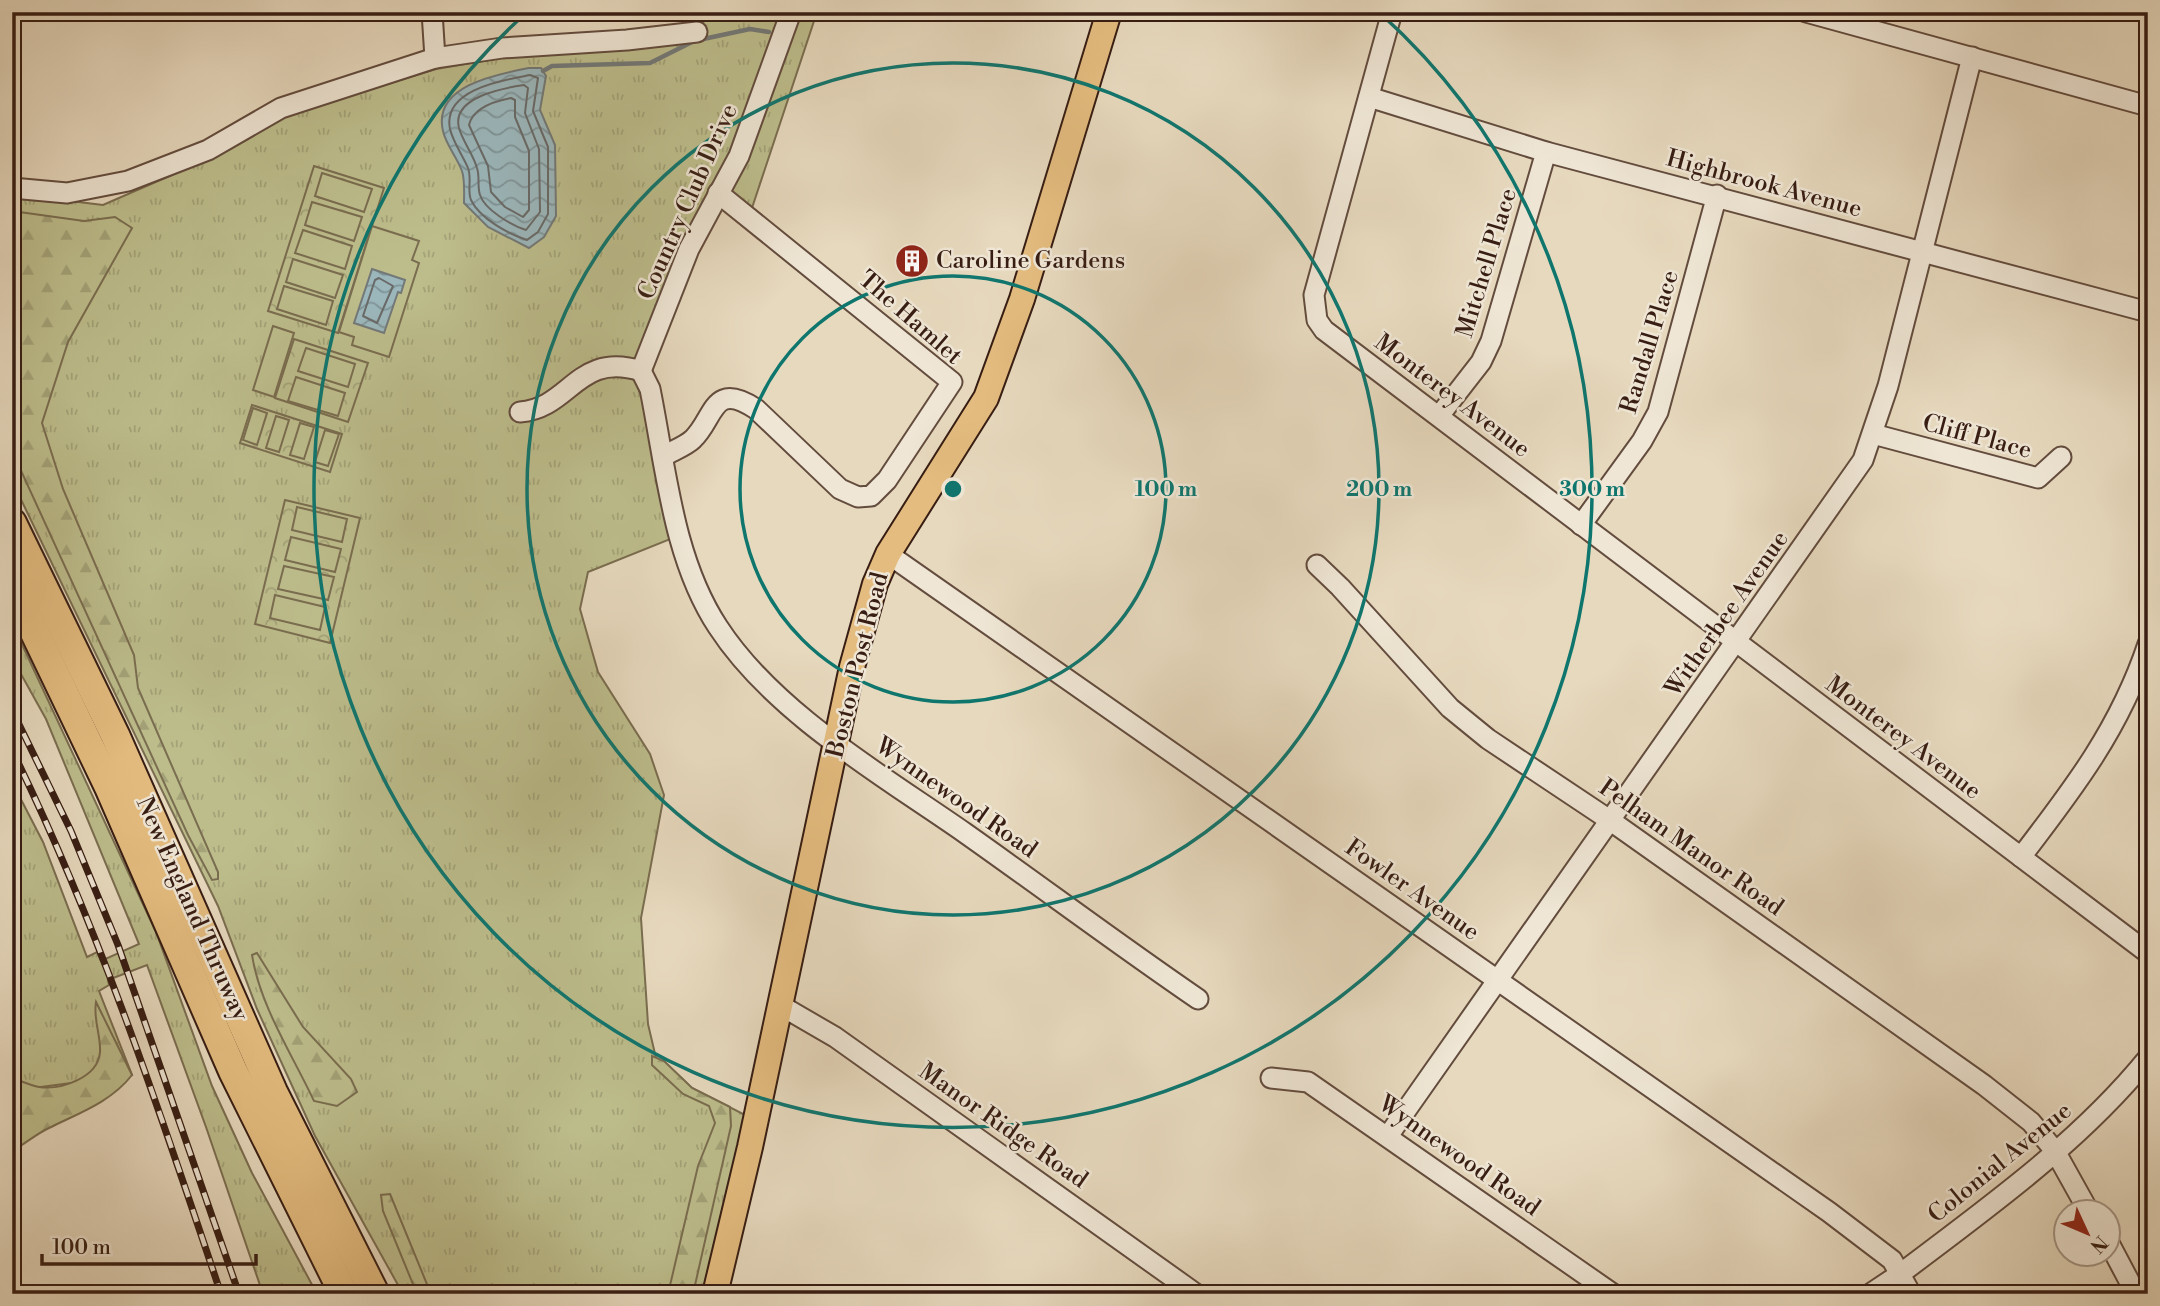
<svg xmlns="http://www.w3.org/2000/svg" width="2160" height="1306" font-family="'Libre Bodoni',serif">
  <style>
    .grass { fill: url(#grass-tufts); stroke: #7a6d50; stroke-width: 2 }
    .forest { fill: url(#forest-firs); stroke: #7a6d50; stroke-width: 2 }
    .park { fill: url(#park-crowns); stroke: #7a6d50; stroke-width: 2 }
    .pitch { fill: #bdbd8c; stroke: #7a6d50; stroke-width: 2 }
    .water { fill: url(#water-waves); stroke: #737978; stroke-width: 2 }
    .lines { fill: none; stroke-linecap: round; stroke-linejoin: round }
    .shore { stroke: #696a68; stroke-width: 2 }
    .stream { stroke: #737978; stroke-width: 4.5 }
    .minor-casing { stroke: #634c3e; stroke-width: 23 }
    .major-casing { stroke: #371d13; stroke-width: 28 }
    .highway-casing { stroke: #371d13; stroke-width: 32 }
    .minor { stroke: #efe6d5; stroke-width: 19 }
    .major { stroke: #e4bc7f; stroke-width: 24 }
    .highway { stroke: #e4bc7f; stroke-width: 28 }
    .rail-casing { stroke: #371d13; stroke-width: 7 }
    .rail { stroke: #efe6d5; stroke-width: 4.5; stroke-dasharray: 13; stroke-linecap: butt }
    .ring { fill: none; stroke: #0f766e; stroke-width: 3.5 }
    .labels { text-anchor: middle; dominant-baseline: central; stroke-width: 5; stroke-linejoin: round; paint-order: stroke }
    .street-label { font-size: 24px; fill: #371d13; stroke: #efe6d5 }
    .poi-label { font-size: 24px; fill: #371d13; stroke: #efe6d5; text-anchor: start }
    .centre { fill: #0f766e; stroke: #efe6d5; stroke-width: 3.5 }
    .ring-label { font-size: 21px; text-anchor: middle; font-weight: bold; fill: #0f766e; stroke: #efe6d5; stroke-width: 5; stroke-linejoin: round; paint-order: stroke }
  </style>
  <defs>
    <pattern id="grass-tufts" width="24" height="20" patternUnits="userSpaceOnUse" patternTransform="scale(1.75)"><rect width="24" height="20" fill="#bdbd8c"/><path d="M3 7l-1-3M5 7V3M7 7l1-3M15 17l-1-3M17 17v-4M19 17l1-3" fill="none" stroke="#a3a278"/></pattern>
    <pattern id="forest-firs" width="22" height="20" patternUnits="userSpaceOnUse" patternTransform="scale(1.75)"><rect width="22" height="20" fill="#bdbd8c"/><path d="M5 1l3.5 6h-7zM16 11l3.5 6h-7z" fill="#a3a278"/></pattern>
    <pattern id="park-crowns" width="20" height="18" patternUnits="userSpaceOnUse" patternTransform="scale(1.75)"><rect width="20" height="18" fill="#bdbd8c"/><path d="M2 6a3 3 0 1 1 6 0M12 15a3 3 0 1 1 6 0" fill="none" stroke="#a3a278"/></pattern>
    <pattern id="water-waves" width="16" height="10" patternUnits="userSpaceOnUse" patternTransform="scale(1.75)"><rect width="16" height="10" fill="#9bb7bc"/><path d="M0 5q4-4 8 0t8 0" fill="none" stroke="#7f9498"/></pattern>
  </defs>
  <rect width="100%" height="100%" fill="#e7d9be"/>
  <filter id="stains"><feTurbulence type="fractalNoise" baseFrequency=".00286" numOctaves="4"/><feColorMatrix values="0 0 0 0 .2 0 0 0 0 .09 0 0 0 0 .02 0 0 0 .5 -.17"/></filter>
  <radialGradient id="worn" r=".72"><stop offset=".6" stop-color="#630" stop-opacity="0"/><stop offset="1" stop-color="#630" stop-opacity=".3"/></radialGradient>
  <!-- grass -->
  <g class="grass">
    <polygon points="711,12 817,12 750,214 715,190 639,375 678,536 588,572 580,609 598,672 650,754 664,795 641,918 648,1024 656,1058 664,1061 692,1088 753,1119 711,1294 403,1294 315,1136 257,1009 218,906 12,481 12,194 103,205 197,164 283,116 436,69 548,50 689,41"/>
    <polygon points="12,623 156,932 212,1086 252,1173 317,1294 263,1294 206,1127 147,965 108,980 109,985 99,991 132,1075 41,1087 12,1087 12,782 43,842 87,957 97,952 101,961 139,944 46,719 12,658"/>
  </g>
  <!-- forest -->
  <g class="forest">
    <polygon points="12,211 84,221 115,217 132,228 68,342 42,423 63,489 134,655 138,688 218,872 218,879 212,880 188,835 12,451"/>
    <path d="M 257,953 L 303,1027 L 351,1079 L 357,1092 L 337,1106 L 314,1101 C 292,1054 260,1006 252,955 Z"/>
    <path d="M 96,1002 L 132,1075 C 111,1102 79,1113 49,1128 C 36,1134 25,1144 12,1151 L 12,1078 C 21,1081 30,1085 39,1087 C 61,1090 98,1078 100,1052 C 101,1035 93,1020 96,1002 Z"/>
    <polygon points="652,1056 664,1061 692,1088 730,1107 731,1126 693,1294 668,1294 698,1166 715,1123 709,1106 683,1094 652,1065"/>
    <polygon points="390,1194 431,1294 417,1294 383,1211 381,1195"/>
  </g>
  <!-- park -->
  <g class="park">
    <polygon points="314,166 384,188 338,333 268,311"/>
    <polygon points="294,339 368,363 348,422 275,398"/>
    <polygon points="252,405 342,434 330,472 240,443"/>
    <polygon points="285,500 360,518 330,643 255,624"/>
  </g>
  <!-- pitch -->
  <g class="pitch">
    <polygon points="322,173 372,189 364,212 315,196"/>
    <polygon points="312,202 362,217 354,241 305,225"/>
    <polygon points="372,226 419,241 412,260 419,263 389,357 352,345 354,337 339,332"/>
    <polygon points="303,230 352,246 345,269 295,253"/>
    <polygon points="293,259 343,275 335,298 286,282"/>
    <polygon points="284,286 333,301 326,325 277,309"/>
    <polygon points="273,326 294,333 274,397 253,390"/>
    <polygon points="306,348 355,364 348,387 298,371"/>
    <polygon points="296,377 345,393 338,416 288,401"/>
    <polygon points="253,408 267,413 257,445 243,440"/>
    <polygon points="276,416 289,420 279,452 266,448"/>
    <polygon points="300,423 314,427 304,459 290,455"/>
    <polygon points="325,430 339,434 328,466 315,462"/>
    <polygon points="297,507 347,519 342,542 292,530"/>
    <polygon points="291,537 341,549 335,572 285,560"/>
    <polygon points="284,566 334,577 328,600 278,589"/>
    <polygon points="275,595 325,607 320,630 270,618"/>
  </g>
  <!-- water -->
  <g class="water">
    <path d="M 529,68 L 541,68 L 546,76 L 540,110 L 555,145 L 556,216 L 544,237 L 529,248 L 488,227 L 464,203 C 464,193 465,180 462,171 C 457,157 446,145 443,131 C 432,85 499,74 529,68 Z"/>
    <polygon points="372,269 405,280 401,293 398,292 384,333 354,323"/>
  </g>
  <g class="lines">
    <!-- shore -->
    <g class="shore">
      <path d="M 530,75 L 538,78 L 533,111 L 548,147 L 548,214 L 538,232 L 527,240 C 509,234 480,219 471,200 C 467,190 472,178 468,168 C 463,156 453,142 450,129 C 442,89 504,80 530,75 Z"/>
      <path d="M 524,85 L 528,88 L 525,113 L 539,149 L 540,212 L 526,230 C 511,225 485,210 480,195 C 477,186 480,176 477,168 C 473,154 463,142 459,128 C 451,97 504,88 524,85 Z"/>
      <path d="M 511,98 L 515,100 L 515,117 L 529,151 L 529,210 L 523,217 L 505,207 L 491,192 L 488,166 L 469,125 C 473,107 495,101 511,98 Z"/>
      <polygon points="379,278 393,286 377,323 363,316 375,280"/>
    </g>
    <!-- stream -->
    <polyline class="stream" points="543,71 552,66 650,63 694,41 750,29 769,32"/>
    <!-- minor casing -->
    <g class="minor-casing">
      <g id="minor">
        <polyline points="432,12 435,58"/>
        <polyline points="1392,12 1314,295 1317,320 1324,330 2148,953"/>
        <polyline points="1806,12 2148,106"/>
        <polyline points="1369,97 1546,152 2148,312"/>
        <polyline points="12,188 67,193 128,181 208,150 281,108 435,58 502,48 627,40 697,32"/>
        <path d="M 641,371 L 650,389 C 666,468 673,559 718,627 C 774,713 882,775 965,833 C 1043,888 1119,945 1198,999"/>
        <polyline points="641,371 689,249 739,156 791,12"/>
        <path d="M 520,412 C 571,408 577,351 641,371"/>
        <polyline points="1439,416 1481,362 1491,341 1546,152"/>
        <polyline points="1873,434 2038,478 2061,457"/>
        <path d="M 664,456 C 672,451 686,446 693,439 C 715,418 712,380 756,409 L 840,489 L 858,497 L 871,496 L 887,480 L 952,382 L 718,193"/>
        <polyline points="1581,525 1642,441 1658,412 1717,195"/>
        <polyline points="888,554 1829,1212 1892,1260 1911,1294"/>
        <polyline points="1317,565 1340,587 1450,708 1488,739 1611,821 1984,1085 2031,1122 2055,1151 2089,1212"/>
        <path d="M 2021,857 C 2074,788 2120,728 2148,644"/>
        <polyline points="778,1010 785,1008 835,1037 1196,1294"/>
        <polyline points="1271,1078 1308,1082 1613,1294"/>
        <polyline points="1388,1136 1863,460 1888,386 1972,57"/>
        <polyline points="2108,1241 2136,1294"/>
        <path d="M 1870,1294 L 1900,1274 C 1987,1208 2079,1143 2148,1058"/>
      </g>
    </g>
    <!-- major casing -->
    <g class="major-casing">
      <polyline id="major" points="715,1294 750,1147 852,667 875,584 888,554 986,398 1022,299 1109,12"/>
    </g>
    <!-- highway casing -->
    <g class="highway-casing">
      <g id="highway">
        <polyline points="12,523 115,735 273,1092 375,1294"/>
        <polyline points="12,585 109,787 233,1071 344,1294"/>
      </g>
    </g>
    <!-- minor -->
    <use href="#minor" class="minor"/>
    <!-- major -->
    <use href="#major" class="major"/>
    <!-- highway -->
    <use href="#highway" class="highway"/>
    <!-- rail casing -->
    <g class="rail-casing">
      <g id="rail">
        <polyline points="12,710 71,831 118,945 239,1294"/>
        <path d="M 12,750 C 98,925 159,1109 221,1294"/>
      </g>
    </g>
    <!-- rail -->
    <use href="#rail" class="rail"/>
  </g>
  <!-- distance rings -->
  <g class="ring">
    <circle cx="953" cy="489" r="213"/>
    <circle cx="953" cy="489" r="426"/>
    <path d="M1381 14A639 639 0 1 1 525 14"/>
  </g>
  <!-- icons -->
  <defs>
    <g id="building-disc" transform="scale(1.75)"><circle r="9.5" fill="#8f2418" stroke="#efe6d5"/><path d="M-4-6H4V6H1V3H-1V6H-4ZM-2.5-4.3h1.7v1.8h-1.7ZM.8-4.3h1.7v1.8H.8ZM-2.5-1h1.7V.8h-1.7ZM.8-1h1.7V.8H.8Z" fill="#fff"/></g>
  </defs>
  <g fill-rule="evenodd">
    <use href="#building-disc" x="912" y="261"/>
  </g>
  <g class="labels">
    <!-- street labels -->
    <g class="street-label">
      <text transform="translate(1764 184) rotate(15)">Highbrook Avenue</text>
      <text transform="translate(688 202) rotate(-66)">Country Club Drive</text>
      <text transform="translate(1487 263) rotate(-73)">Mitchell Place</text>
      <text transform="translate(910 318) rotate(41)">The Hamlet</text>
      <text transform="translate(1650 342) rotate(-73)">Randall Place</text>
      <text transform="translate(1452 396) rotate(37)">Monterey Avenue</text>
      <text transform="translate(1977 437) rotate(15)">Cliff Place</text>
      <text transform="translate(1727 614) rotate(-55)">Witherbee Avenue</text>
      <text transform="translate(858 665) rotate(-76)">Boston Post Road</text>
      <text transform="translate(1903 738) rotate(37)">Monterey Avenue</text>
      <text transform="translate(956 798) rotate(35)">Wynnewood Road</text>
      <text transform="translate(1691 848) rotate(35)">Pelham Manor Road</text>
      <text transform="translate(1412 890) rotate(35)">Fowler Avenue</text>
      <text transform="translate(192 909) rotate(66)">New England Thruway</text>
      <text transform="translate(1003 1126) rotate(35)">Manor Ridge Road</text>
      <text transform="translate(1459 1156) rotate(35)">Wynnewood Road</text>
      <text transform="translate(2000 1163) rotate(-39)">Colonial Avenue</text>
    </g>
    <!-- poi labels -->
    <g class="poi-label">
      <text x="936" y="261">Caroline Gardens</text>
    </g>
  </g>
  <circle cx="953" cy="489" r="10" class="centre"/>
  <g class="ring-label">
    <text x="1166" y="496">100 m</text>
    <text x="1379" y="496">200 m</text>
    <text x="1592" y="496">300 m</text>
  </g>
  <!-- margin -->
  <rect width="2160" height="1306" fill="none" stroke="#e7d9be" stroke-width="42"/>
  <rect x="14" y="14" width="2132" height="1278" fill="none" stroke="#371d13" stroke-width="3.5"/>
  <rect x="21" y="21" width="2118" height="1264" fill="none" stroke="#371d13" stroke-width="2"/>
  <!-- north arrow -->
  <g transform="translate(2087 1233) rotate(134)"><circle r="33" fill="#efe6d5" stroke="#a59687" stroke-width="2"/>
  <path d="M0-5L12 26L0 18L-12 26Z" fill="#8f2418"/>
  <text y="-10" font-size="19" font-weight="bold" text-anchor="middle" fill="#371d13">N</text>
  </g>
  <!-- scale -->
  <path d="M42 1254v10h214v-10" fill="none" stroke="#371d13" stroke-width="3.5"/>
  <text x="52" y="1254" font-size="21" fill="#371d13" stroke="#efe6d5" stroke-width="5" paint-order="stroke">100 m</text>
  <rect width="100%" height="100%" filter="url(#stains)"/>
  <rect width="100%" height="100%" fill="url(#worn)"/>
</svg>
